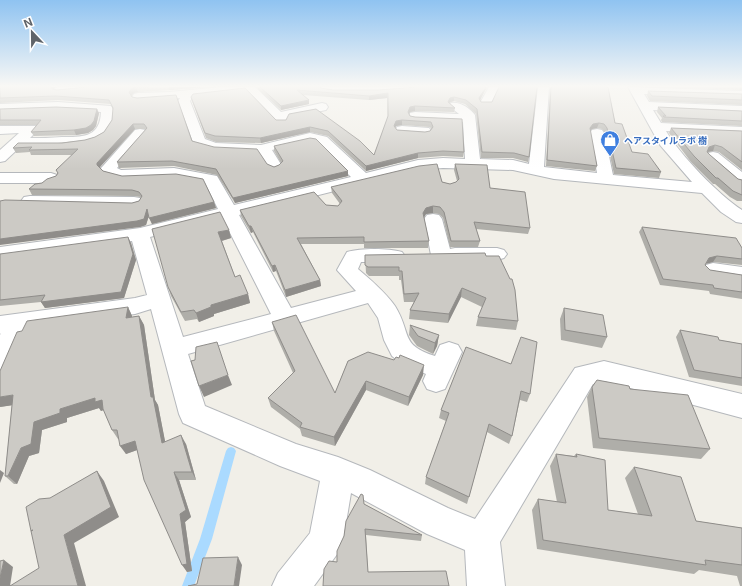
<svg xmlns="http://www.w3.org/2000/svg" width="742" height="586" font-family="Inter,'Noto Sans JP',sans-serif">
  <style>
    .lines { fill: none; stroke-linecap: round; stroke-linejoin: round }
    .stream { fill: #aadaff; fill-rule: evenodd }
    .minor-casing { stroke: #b5b8bc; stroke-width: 2 }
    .minor { fill: #fff; fill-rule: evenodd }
    .wall { fill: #afaea9; fill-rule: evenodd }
    .shaded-wall { fill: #8f8d8a }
    .building { fill: #cccac5; stroke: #8f8d8a; fill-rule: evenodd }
    .labels { text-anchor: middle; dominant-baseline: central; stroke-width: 3; stroke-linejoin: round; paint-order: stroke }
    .far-shop-label { font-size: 9px; font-weight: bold; fill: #366cbe; stroke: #fff; text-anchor: start }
  </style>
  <rect width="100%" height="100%" fill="#f1efe8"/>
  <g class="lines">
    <!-- stream -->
    <polygon class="stream" points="231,447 234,448 236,451 212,539 194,586 182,586 200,539 226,451 228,448"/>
    <!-- minor casing -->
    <g class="minor-casing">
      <g id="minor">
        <polygon points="58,87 95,87 93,89 89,90 59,93 55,92 53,90"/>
        <path d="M 221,87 L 255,87 L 281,112 L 322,103 L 326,104 L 328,107 L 326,110 L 287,118 L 289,120 L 287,123 L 277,123 L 246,91 L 193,97 L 190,101 L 205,139 L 216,143 L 261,145 L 310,133 L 327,137 L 366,173 L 418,160 L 443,158 L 465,159 L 463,122 L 415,120 L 410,119 L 409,116 L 410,113 L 415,112 L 459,114 L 449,106 L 451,103 C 459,101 470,108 475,115 L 480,159 L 513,160 L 529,164 L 538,87 L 549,87 L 544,167 L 597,173 L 590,133 L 592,130 L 597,129 L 602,130 L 604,133 L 613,175 L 692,182 L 660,145 L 628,87 L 742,91 L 742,97 L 644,94 L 649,102 L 742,106 L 742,114 L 653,110 L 661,123 L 742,127 L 742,135 L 666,131 C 680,155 719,195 742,210 L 742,223 L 736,222 L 721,212 L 702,193 L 554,179 L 513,170 L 443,168 L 418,170 L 239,215 L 291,308 L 356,291 L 337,270 L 347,252 C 361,248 388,248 402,252 L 405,256 L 402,260 L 395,262 L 361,262 L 358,269 C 371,280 385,292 395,306 C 412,333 399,345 435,356 L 440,345 L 449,342 L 458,345 L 462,352 L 445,389 L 436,392 L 427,389 L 423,381 L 426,374 L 403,365 L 392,356 L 384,340 L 378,318 L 368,303 L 188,354 L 205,406 L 296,444 L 338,457 L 370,470 L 448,508 L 475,519 L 575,368 L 604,361 L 742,394 L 742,418 L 604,381 L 593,384 L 500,542 L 505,586 L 467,586 L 465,550 L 427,534 L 351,493 L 343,541 L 338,553 L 314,586 L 272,586 L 278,573 L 310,533 L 320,481 L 280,466 L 183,423 L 179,414 L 151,309 L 135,314 L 28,329 L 20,344 L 9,372 L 0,375 L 0,335 L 1,333 L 0,334 L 0,316 L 135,298 L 147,295 L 132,241 L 0,259 L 0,247 L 140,228 L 218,209 L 205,183 C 195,181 184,178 174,178 C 154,176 113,188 100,169 L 103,166 L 135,130 L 140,129 L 145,130 L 147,133 L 117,168 L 121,170 L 174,168 L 217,176 L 234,205 L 351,177 L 317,143 L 310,141 L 272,150 L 282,166 L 279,169 L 274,171 L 269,169 L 259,153 L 215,151 L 194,145 L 178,101 L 180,98 L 138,101 L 134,100 L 132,97 L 134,94 L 138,93 L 169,92 ZM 223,219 L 271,314 L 183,337 L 150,237 Z"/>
        <path d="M 316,87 L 421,87 L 419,89 L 415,90 C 398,92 326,100 316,87 Z"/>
        <polygon points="489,87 500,87 490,106 482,106 480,103"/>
        <path d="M 58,102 L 111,106 C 115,111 114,119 112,124 C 109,128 107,134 103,137 C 90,150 39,147 20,147 L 5,161 L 0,162 L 0,150 L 19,133 L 0,134 L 0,126 L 37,126 L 39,129 L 30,138 C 40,138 51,138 62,137 C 82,137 100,138 101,112 L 58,110 L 0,112 L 0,104 Z"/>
        <polygon points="402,126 429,128 431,131 429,134 424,135 397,133 395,130 397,127"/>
        <polygon points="713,152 718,153 742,172 742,185 736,183 708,159 706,156 708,153"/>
        <polygon points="0,173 51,173 57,175 59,178 57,181 51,183 0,183"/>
        <polygon points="30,196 134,197 140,198 143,202 140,206 134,207 30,206 24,205 21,201 24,197"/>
        <path d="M 433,214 L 439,215 L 442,219 L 450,249 L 455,248 L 497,248 L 504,250 L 507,254 L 504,258 L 497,260 L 455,260 C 447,258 442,261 434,259 L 431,255 L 424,219 L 427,215 Z"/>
        <polygon points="713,263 742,267 742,281 706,275 703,270 706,265"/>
      </g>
    </g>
    <!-- minor -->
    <use href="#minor" class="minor"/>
  </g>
  <!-- wall -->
  <g class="wall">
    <polygon points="0,87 56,87 53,89 57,90 86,87 208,87 169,90 138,92 134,93 131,95 132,97 192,141 274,167 279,165 281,163 274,151 274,146 348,176 235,203 217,175 174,166 119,168 117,162 146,129 135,129 100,167 103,171 214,202 216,208 152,224 149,216 146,225 140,227 132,203 139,201 142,198 141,197 134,196 32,195 29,189 42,183 56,176 72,155 31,155 30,152 16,153 13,148 85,140 95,137 104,132 112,120 113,109 111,104 58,100 0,103"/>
    <path d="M 256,87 L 320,87 L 321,88 L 333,90 L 379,90 L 417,87 L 487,87 L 480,100 L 481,102 L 492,102 L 499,87 L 537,87 L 529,157 L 528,162 L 513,158 L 481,158 L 476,114 L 465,104 L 454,101 L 449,103 L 455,108 L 454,112 L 415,111 L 410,112 L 409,114 L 410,116 L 415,117 L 462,119 L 464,152 L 463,157 L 443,156 L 418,158 L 366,171 L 328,136 L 310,132 L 261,143 L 216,142 L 206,138 L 192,101 L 191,97 L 276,120 L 286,120 L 316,109 L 374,155 L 388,117 L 387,98 L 369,100 L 303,95 L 309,104 L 281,110 ZM 402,125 L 430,127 L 431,129 L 430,131 L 425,132 L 397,130 L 395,127 L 396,126 Z"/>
    <polygon points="550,87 608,87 615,123 632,152 661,172 659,178 614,174 605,133 602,129 597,128 592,129 590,130 597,166 595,171 546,166"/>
    <polygon points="660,87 742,87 742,90"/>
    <polygon points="648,91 742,94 742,105 650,101 647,96"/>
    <polygon points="658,107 742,111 742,126 662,122 661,120 662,118 657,112"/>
    <polygon points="0,109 99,113 96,126 93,130 88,133 76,135 34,136 31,132 37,125 0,125"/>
    <polygon points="671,128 742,131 742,170 719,152 713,151 708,152 710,155 738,179 742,180 742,201 737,201 730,197 715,184 713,184 691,162 669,133"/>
    <polygon points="455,164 490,188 530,228 528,234 476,229 480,241 478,247 450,247 443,218 439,214 433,213 426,214 424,217 429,241 428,248 364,248 364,244 301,244 320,280 321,286 286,297 276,271 273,272 253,232 251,233 241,216 240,210 326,205 338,206 340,204 332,193 331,187 442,182 450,184 456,182 457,181 454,170"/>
    <polygon points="642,227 742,248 742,265 713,262 706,263 705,265 710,270 742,275 742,299 710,294 709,291 660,285 639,232"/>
    <polygon points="229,230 231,238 222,241 235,277 248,294 250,303 214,314 214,316 199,322 197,319 185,321 171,296 168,287"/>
    <polygon points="131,243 136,260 124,298 45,308 41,302 0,306 0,254"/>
    <polygon points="365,255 486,256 518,321 516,330 476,326 478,317 482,307 461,297 448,323 409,319 410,310 414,302 404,302 401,280 399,280 399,276 369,276 366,273"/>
    <polygon points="128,307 132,316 132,317 139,316 144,325 155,400 158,405 165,442 186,444 196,480 179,480 191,517 185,522 192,571 187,572 137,450 126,454 119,439 118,439 112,430 104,410 101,411 99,408 67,418 67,422 42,430 39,453 29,456 17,484 14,484 5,476 12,405 0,407"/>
    <polygon points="564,308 607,337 602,348 561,340 560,319"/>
    <polygon points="272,322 335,393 348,361 423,375 408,406 366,390 335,446 302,436 300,429 271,407 268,398 293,373 274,331"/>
    <polygon points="410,325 439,335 437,346 433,354 417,346 409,335"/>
    <polygon points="680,330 719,340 742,344 742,386 689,377 676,337"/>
    <polygon points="466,347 530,394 527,402 520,400 512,436 509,444 487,432 467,504 425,484 426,477 446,421 439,418 441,410"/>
    <polygon points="592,387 630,389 710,449 701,459 593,448 587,397"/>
    <polygon points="556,454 574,456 576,454 608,510 638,514 625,478 634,467 696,521 742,528 742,586 740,586 737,576 699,570 694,574 537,549 532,510 538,499 557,502 550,466"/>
    <polygon points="364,504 422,535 421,541 366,535 368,572 323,586 337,562"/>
  </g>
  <!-- shaded-wall -->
  <g class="shaded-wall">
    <polygon points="50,87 56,87 52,90"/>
    <polygon points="136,87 138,92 134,93 131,96 129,92 132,88"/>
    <polygon points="168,87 208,87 169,90"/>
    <polygon points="486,87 487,87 479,102 479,98"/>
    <polygon points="388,93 387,98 369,100 369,96"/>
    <polygon points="454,97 454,101 450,102 448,106 448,102 450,98"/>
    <polygon points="309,100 309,104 281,110 281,106"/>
    <polygon points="415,106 415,111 410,112 408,116 408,112 410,107"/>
    <polygon points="97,109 99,113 96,126 93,130 88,133 76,135 74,130"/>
    <polygon points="402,120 402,125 396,126 394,131 394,126 396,121"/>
    <polygon points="599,123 597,128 592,129 589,133 590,128 593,124"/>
    <polygon points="133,124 135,129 99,168 97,165 97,163"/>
    <polygon points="310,127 310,132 261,143 260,138"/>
    <polygon points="715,145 713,151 707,152 709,147"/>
    <polygon points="418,153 418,158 366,171 366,166"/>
    <polygon points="348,171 348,176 235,203 233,198"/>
    <polygon points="214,202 216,208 152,224 149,218"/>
    <polygon points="433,206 433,213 426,214 423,219 423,213 426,208"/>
    <polygon points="147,209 149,215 146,225 140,227 0,245 0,239"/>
    <polygon points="249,226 251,226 253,232 251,233"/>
    <polygon points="229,230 231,238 221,241 218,232"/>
    <polygon points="128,237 131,243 136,260 124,298 45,308 41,302"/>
    <polygon points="717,256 713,262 706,264 709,258"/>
    <polygon points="275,265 276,271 273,272 272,266"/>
    <polygon points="320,280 321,286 286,297 285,290"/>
    <polygon points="462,288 461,297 448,323 449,314"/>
    <polygon points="248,294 250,303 214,314 214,316 199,322 196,313 211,305"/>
    <polygon points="128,307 132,316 130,327 126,318"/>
    <polygon points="139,316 144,325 155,400 158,405 167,451 162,443 151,397"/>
    <polygon points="439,335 437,346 433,354 435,343"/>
    <polygon points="424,365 423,375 408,406 409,397"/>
    <polygon points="228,375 232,385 204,397 199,386"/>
    <polygon points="366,381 366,390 335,446 334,437"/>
    <polygon points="13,395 21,404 0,407 0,397"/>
    <polygon points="95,398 102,400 108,408 101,411 99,408 67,418 67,422 42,430 39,453 29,456 17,484 8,476 34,422 60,409"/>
    <polygon points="181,435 186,444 196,480 192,472"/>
    <polygon points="135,441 140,449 126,454 120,446"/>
    <polygon points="0,470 4,473 0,483"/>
    <polygon points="97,471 104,481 119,517 74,543 86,586 78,586 64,535"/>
    <polygon points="174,472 179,480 191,517 185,522 192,571 187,572 182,565"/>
    <polygon points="238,557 242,565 239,586 234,586"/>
    <polygon points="4,560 13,567 10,586 0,586 0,578"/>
  </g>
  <!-- building -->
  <g class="building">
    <polygon points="0,87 51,87 52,89 57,90 86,87 149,87 136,87 132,88 129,92 132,97 137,98 176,95 192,141 214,147 257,149 267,164 274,167 279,165 283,161 274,146 310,138 316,139 348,171 233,198 216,169 172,161 117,162 147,128 144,124 133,124 97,163 97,165 103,171 122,176 176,174 203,179 214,202 149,218 147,209 144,219 137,221 0,239 0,201 5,200 132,203 139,201 142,196 139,192 132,190 29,189 35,184 42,183 47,179 56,176 58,173 56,170 78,149 29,150 32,147 13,148 18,143 62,143 85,140 95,137 104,132 112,120 113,108 109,100 56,96 0,98"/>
    <path d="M 260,87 L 320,87 L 321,88 L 333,90 L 379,90 L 417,87 L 486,87 L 479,98 L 481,102 L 492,102 L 499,87 L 537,87 L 529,157 L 514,153 L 482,152 L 477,109 L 466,100 L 454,97 L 450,98 L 448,102 L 455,108 L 415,106 L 410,107 L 408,112 L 410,116 L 415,117 L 462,119 L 464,152 L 443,151 L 418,153 L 366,166 L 328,131 L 310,127 L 260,138 L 215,136 L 205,133 L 191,97 L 193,94 L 245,88 L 276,120 L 286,120 L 289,114 L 316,109 L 360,141 L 374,155 L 388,116 L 388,93 L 369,96 L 297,90 L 309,100 L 281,106 ZM 402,120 L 431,122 L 433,127 L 430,131 L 425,132 L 397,130 L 394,126 L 396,121 Z"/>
    <polygon points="551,87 608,87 615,123 622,124 632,152 648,154 661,172 616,168 607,128 604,124 599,123 593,124 590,128 597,166 547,160"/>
    <polygon points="648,91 742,94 742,100 652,96"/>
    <polygon points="56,107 97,109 94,121 91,125 86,128 74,130 31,132 41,120 0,120 0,109"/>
    <polygon points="658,107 742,111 742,121 664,117 663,116 666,116"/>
    <polygon points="671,128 742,131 742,162 722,147 715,145 709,147 707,152 710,155 738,179 742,180 742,195 733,191 718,178 716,178 694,156"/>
    <polygon points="437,164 442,182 450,184 456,182 459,179 455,164 487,165 490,188 525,192 530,228 474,222 480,241 451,241 444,212 440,207 433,206 426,208 423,213 429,241 364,242 364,237 297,238 320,280 285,290 275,265 272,266 251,226 249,226 240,210 314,192 326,205 338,206 342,201 331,187 419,166"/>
    <polygon points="220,212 229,230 218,232 235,277 240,275 248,294 211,305 211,307 196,313 194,310 181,312 168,287 152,229"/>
    <polygon points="642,227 736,238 742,248 742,259 717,256 709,258 705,265 710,270 742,275 742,292 714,288 713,285 663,279"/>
    <polygon points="128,237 133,254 121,292 41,302 45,295 0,300 0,254"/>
    <polygon points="485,253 486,256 499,256 510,279 512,279 515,290 518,321 478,317 486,298 462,288 449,314 410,310 419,293 404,294 402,271 399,271 399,267 368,267 365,265 365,255"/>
    <polygon points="128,307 126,318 139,316 151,397 153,397 162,443 181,435 192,472 174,472 186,510 180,514 187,564 182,565 144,480 135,441 120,446 117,430 112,430 103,409 102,400 95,402 95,398 60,409 60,413 34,422 31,444 21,448 8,476 5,476 13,395 0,397 0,371 17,332 22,331 27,321"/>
    <polygon points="564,308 603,315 607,337 565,330"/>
    <polygon points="296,315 335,393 348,361 368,352 394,360 396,357 399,358 400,355 424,365 409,397 366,381 334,437 300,427 302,423 268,398 295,371 272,322"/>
    <polygon points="410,325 439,335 435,343 418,336"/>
    <polygon points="680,330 718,337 719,340 742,344 742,378 694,370"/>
    <polygon points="521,337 537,342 530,394 521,391 512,436 489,424 469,497 426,477 449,413 441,410 466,347 511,364"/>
    <polygon points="217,342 228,375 199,386 191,361 195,360 196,347"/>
    <polygon points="597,380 629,386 630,389 688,395 710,449 599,438 592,387"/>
    <polygon points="556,454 577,457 576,454 605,460 608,510 652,516 634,467 681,477 696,521 742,528 742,565 705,560 706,565 543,540 538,499 566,503"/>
    <polygon points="97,471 111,507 64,535 78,586 10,586 39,568 31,531 33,530 31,531 26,507 39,499 50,498"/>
    <polygon points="361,494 363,495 364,504 422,535 365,529 368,572 446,571 449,586 323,586 324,569 329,561 337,562 337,551 344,536 346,521"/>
    <polygon points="238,557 234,586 188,586 197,584 203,558"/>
    <polygon points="4,560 0,578 0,561"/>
  </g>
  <!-- sky -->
  <linearGradient id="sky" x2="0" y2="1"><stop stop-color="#8fc3f1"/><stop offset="0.51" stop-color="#f9f8f5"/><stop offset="1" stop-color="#f9f8f5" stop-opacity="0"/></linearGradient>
  <rect width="742" height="169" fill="url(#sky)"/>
  <!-- icons -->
  <defs>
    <g id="shop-pin" transform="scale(1)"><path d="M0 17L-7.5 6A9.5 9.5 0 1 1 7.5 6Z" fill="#3f7fe0" stroke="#fff"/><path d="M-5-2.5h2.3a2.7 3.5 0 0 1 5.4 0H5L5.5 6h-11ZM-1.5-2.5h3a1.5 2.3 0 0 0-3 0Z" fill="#fff"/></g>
  </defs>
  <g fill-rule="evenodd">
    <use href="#shop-pin" x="610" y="140"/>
  </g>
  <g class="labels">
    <!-- far-shop labels -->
    <g class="far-shop-label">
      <text x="624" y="140">ヘアスタイルラボ 樹</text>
    </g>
  </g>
  <!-- north arrow -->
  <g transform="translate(32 32) rotate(338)" stroke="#ffffff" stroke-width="3" paint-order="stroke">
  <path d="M0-3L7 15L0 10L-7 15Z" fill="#5f6368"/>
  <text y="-6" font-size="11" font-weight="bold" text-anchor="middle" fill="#5f6368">N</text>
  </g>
</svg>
